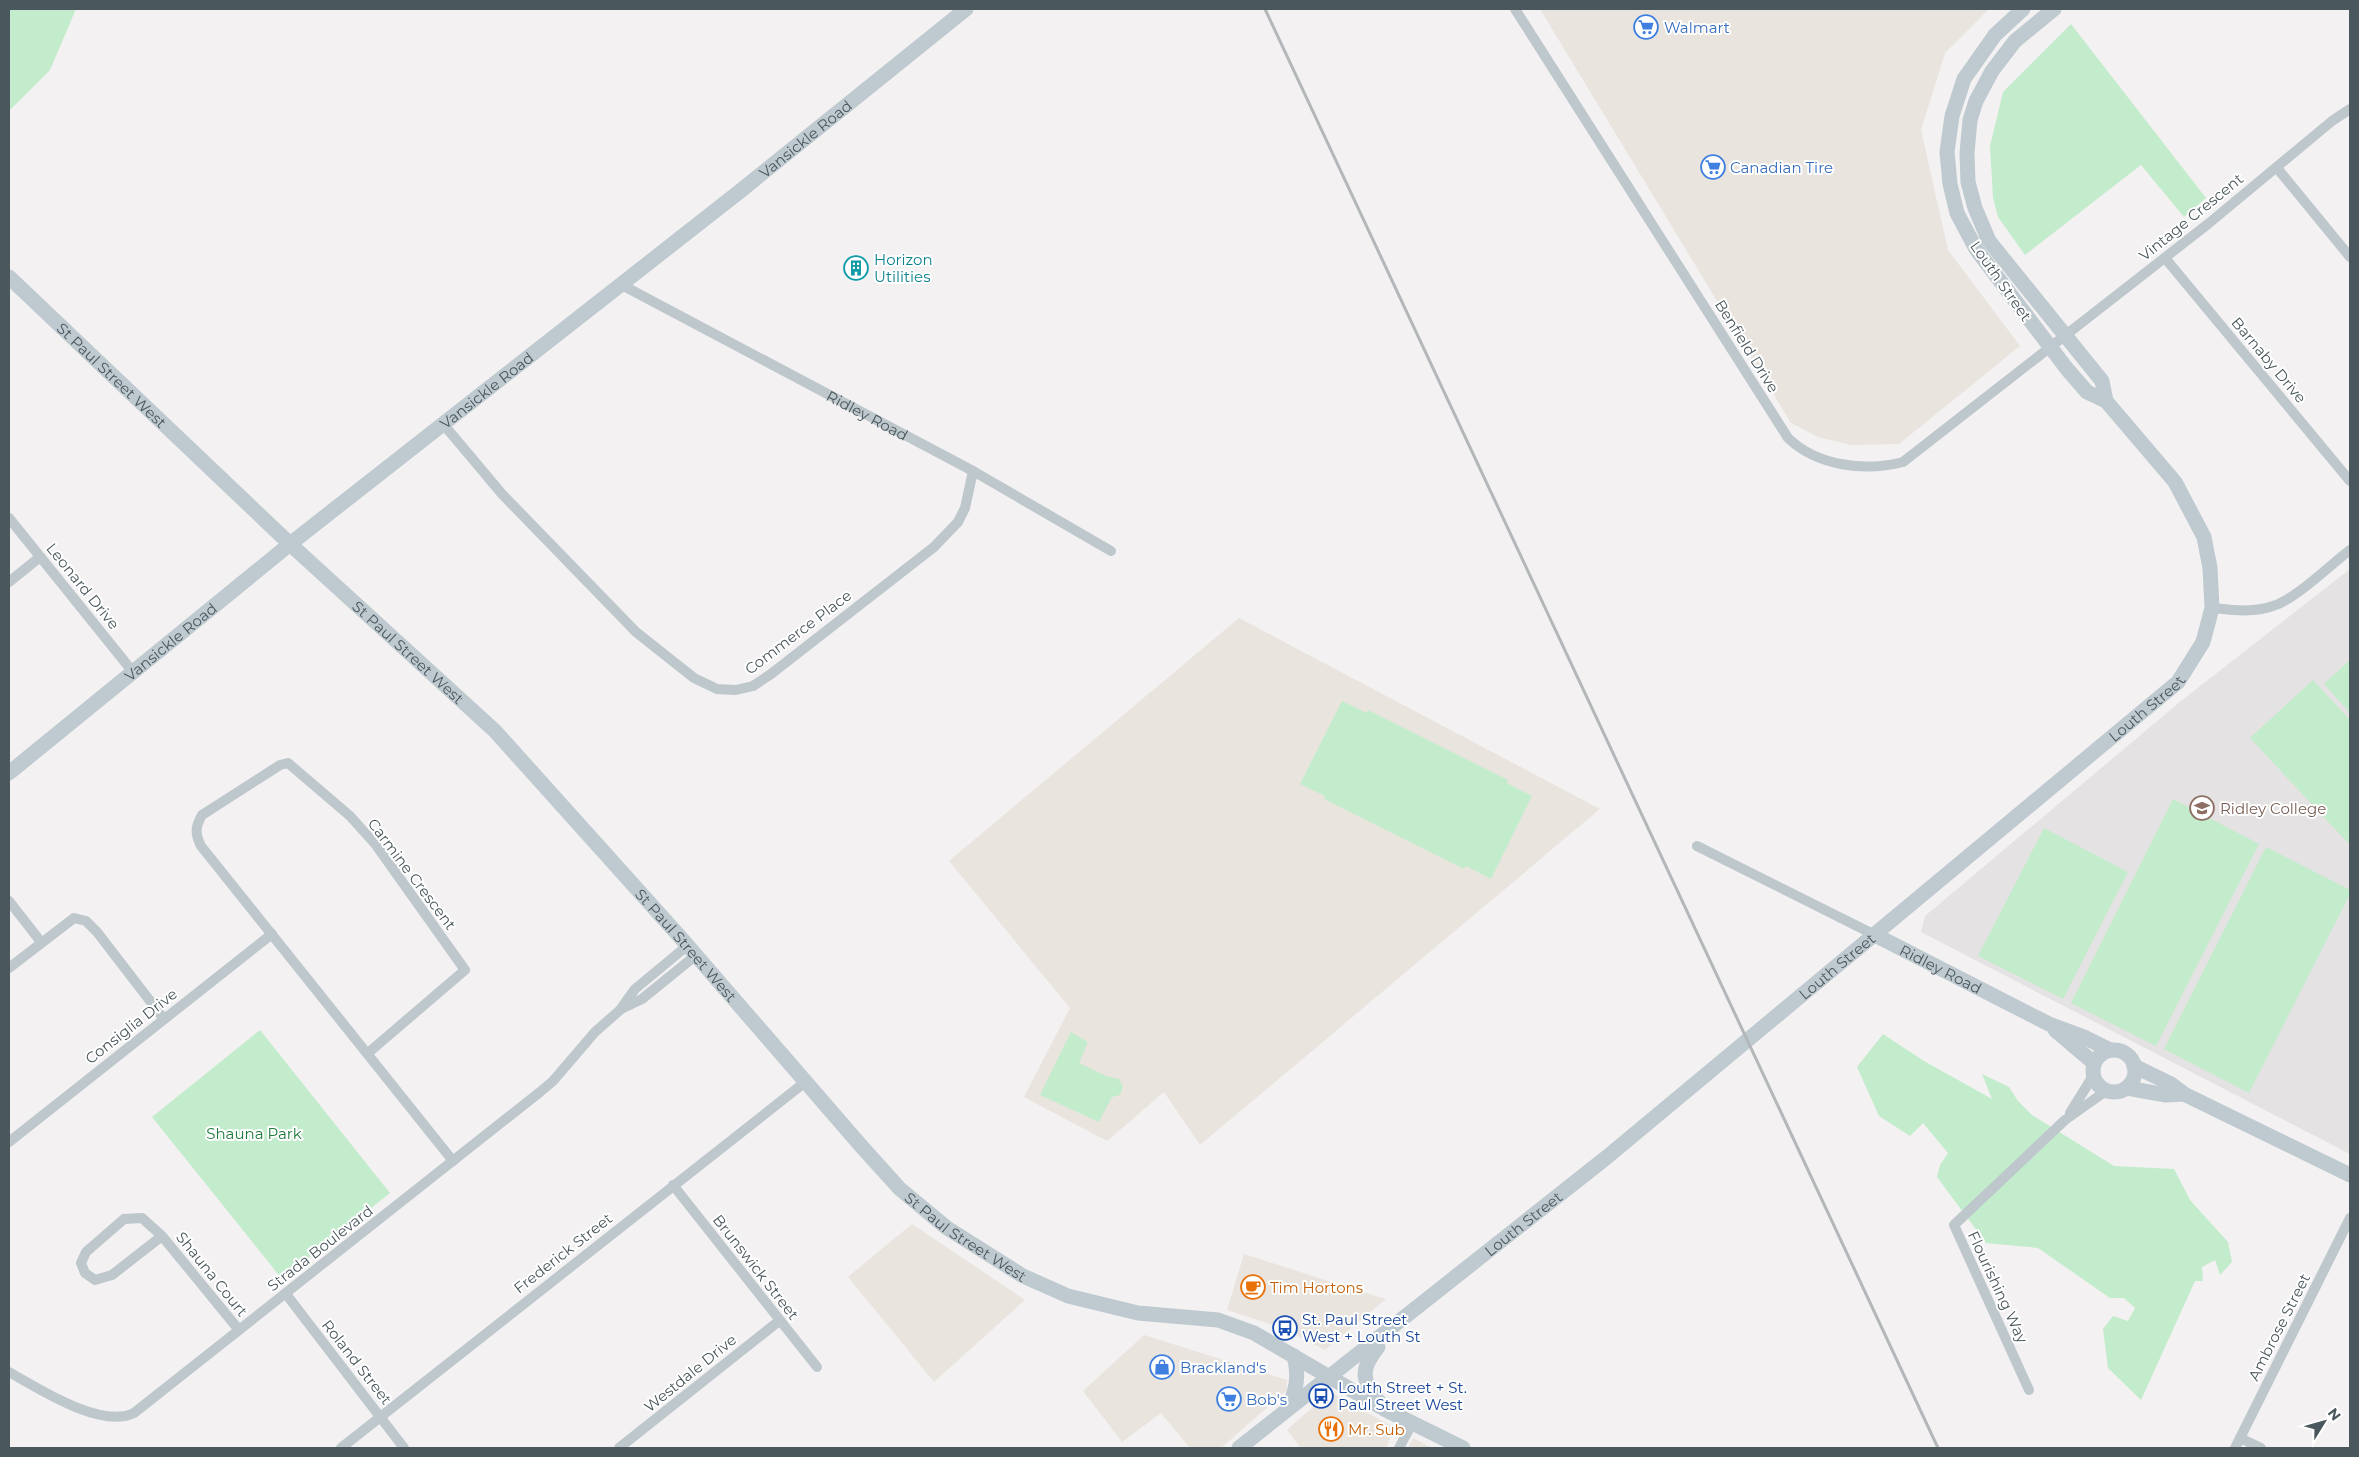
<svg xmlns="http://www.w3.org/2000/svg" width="2359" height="1457" font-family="Montserrat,sans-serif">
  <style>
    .commercial { fill: #e9e4de }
    .education { fill: #e4e2e2 }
    .green { fill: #c3eccc }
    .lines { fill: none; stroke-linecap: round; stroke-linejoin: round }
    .street { stroke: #bdc7cc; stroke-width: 10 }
    .secondary { stroke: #becad0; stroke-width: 15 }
    .rail { stroke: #b3b7ba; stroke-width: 3 }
    .labels { text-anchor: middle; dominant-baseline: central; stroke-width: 4; stroke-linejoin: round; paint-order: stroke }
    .shop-label { font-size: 15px; fill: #366cbe; stroke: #fff; text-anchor: start }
    .street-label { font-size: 15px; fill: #4a575d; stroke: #fff }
    .culture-label { font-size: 15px; fill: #0d838f; stroke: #fff; text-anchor: start }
    .education-label { font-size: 15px; fill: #785e54; stroke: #fff; text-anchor: start }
    .park-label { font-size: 15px; fill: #1f793c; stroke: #fff }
    .food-label { font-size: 15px; fill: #c56008; stroke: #fff; text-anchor: start }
    .transit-label { font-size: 15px; fill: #164399; stroke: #fff; text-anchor: start }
  </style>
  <rect width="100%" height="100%" fill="#f3f1f1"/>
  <!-- commercial -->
  <g class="commercial">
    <polygon points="1540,9 1989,9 1945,53 1921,130 1948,250 2020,346 1899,444 1851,445 1818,437 1791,423"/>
    <polygon points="1239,618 1600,809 1200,1145 1164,1092 1107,1141 1024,1097 1070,1008 949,861"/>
    <polygon points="912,1224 1025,1300 934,1382 848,1277"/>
    <polygon points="1244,1254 1366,1293 1386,1299 1325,1350 1285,1329 1227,1310"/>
    <polygon points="1144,1335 1287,1380 1287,1390 1221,1448 1190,1448 1161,1413 1122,1442 1083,1391"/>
    <polygon points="1330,1392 1395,1428 1386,1448 1301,1448 1287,1430"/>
    <polygon points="1413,1438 1432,1448 1408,1448"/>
  </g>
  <!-- education -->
  <polygon class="education" points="2350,569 2350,1154 1921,932 1925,916 2181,701"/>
  <!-- green -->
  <g class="green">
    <polygon points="9,9 76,9 50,70 9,111"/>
    <polygon points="2071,24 2206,198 2184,217 2141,165 2025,255 1998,217 1993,198 1990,146 2003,92"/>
    <polygon points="2350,660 2350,713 2324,684"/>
    <polygon points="2313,680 2350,720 2350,840 2348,843 2250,738"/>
    <polygon points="1342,701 1367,713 1368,710 1508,780 1507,783 1532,796 1491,879 1466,866 1464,869 1324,799 1325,796 1300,784"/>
    <polygon points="2173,799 2259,844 2156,1046 2071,1003"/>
    <polygon points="2044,828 2128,872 2063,999 1978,956"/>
    <polygon points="2266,847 2350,890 2350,894 2249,1093 2164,1049"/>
    <polygon points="260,1030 390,1193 282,1279 152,1117"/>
    <polygon points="1071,1032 1088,1042 1079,1063 1106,1076 1119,1079 1123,1087 1120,1095 1112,1097 1099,1122 1040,1095"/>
    <polygon points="1883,1034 1924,1061 1992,1099 1982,1074 2009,1087 2018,1101 2032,1115 2114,1166 2174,1169 2190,1200 2228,1242 2232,1262 2220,1275 2215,1260 2202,1267 2203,1281 2195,1281 2141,1400 2108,1368 2103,1329 2113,1316 2128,1321 2135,1308 2124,1298 2110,1298 2038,1248 1986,1243 1937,1177 1940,1165 1948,1153 1923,1123 1910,1136 1879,1116 1857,1067"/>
  </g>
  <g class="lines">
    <!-- street -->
    <g class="street">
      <path d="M 1515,9 L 1788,438 C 1817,466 1865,472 1903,462 L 2208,224 L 2332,121 L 2350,109"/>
      <polyline points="2277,168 2350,257"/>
      <polyline points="2165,258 2350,481"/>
      <path id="s1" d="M 620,284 L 973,471 L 1111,551"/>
      <polyline points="444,425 502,494 636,632 694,678 717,689 736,690 753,686 771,674 934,547 958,522 965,508 973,471"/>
      <polyline points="9,518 133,672"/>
      <polyline points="9,582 40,557"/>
      <path d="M 2212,608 C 2232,610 2253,613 2273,606 C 2296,599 2330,565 2350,550"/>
      <polyline points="1697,846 1875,935"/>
      <polyline points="9,901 41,942"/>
      <polyline points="9,968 74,918 86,921 97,932 164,1019"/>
      <polyline points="621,1009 642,999 695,956"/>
      <path d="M 368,1053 L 465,970 L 376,845 L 350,816 L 288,763 L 280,765 L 202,815 C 195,827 195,834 201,846 L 453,1161"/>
      <polyline points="2070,1113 2093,1076"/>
      <polyline points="9,1142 272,934"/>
      <polyline points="673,1185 817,1367"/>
      <polyline points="162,1236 112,1275 95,1280 85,1273 81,1263 86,1252 124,1219 142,1218 162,1236 239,1330"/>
      <polyline points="286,1294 404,1448"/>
      <path d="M 9,1372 C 39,1389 101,1429 134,1413 L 540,1092 L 553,1081 L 595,1032 L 620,1010 L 635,989 L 687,946"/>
      <polyline points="2029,1390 1954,1225 2065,1120 2106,1091"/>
      <polyline points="2240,1438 2261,1448"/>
      <polyline points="341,1448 804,1083"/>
      <polyline points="619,1448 779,1321"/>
      <polyline points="1399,1448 1413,1422"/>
      <polyline points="2235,1448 2350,1218"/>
    </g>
    <!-- secondary -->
    <g class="secondary">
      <polyline points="2054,9 2015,41 1992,71 1976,101 1970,120 1967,153 1968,182 1975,208 1989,241 2102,381 2106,401"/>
      <path id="s2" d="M 9,277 L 290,544 L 495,731 L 681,938 L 862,1147 L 900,1189 L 947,1228 L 1023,1276 L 1068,1296 L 1138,1313 L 1218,1320 L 1254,1333 L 1386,1410 L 1463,1448"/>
      <path id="s3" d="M 9,773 L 290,544 L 739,192 L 966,9"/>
      <path id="s4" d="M 1875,935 L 2049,1024 L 2084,1037 L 2110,1050"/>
      <polyline points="2055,1030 2094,1063"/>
      <circle cx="2114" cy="1071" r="21"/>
      <polyline points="2134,1066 2171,1084 2184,1094 2350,1175"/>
      <polyline points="2127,1088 2166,1095 2184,1094"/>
      <path d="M 1378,1347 C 1360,1369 1361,1381 1380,1403"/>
      <path d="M 1288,1407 C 1297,1390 1299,1375 1294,1356"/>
      <path id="s5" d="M 1239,1448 L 1607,1157 L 2178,682 L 2203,642 L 2212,608 L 2210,568 L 2204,537 L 2175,482 L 2106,401 L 2087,392 L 2067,369 L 1976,249 L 1957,213 L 1950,184 L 1947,152 L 1952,116 L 1964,79 L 1995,35 L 2023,9"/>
    </g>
    <!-- rail -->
    <polyline class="rail" points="1265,9 1938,1448"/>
  </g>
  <!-- icons -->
  <defs>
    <g id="supermarket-ring" transform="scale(1.25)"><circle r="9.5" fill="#fff" stroke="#3f7fe0" stroke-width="1.5"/><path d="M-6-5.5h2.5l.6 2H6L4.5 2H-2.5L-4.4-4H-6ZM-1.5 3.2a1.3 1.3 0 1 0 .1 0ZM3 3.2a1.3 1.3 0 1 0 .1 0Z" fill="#3f7fe0"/></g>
    <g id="building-ring" transform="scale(1.25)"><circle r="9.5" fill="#fff" stroke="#0f9aa8" stroke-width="1.5"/><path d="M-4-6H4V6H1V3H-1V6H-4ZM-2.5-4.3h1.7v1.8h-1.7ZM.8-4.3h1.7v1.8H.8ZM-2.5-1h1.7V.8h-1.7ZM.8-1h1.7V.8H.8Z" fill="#0f9aa8"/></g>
    <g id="school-ring" transform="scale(1.25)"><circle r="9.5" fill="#fff" stroke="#8d6e63" stroke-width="1.5"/><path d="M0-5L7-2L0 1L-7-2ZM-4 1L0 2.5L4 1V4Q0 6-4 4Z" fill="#8d6e63"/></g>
    <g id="cafe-ring" transform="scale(1.25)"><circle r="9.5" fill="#fff" stroke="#e8710a" stroke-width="1.5"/><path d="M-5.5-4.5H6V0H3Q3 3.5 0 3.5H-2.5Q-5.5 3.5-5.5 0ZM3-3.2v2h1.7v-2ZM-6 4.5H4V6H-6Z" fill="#e8710a"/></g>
    <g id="bus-ring" transform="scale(1.25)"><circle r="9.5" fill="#fff" stroke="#1a4fb4" stroke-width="1.5"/><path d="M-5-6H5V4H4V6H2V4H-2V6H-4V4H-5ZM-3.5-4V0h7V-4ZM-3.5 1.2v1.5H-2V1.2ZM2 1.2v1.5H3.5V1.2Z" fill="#1a4fb4"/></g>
    <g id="shop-ring" transform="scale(1.25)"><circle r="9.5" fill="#fff" stroke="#3f7fe0" stroke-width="1.5"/><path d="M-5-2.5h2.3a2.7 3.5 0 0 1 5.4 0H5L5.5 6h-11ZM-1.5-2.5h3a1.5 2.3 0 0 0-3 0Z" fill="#3f7fe0"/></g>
    <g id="restaurant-ring" transform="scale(1.25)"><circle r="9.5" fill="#fff" stroke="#e8710a" stroke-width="1.5"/><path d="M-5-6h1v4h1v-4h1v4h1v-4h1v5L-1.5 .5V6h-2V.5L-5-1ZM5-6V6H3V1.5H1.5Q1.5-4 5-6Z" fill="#e8710a"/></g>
  </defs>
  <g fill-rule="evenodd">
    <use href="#supermarket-ring" x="1646" y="27"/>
    <use href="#supermarket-ring" x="1713" y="167"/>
    <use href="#building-ring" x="856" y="268"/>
    <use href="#school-ring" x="2202" y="808"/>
    <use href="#cafe-ring" x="1253" y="1287"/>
    <use href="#bus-ring" x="1285" y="1328"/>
    <use href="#shop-ring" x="1162" y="1367"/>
    <use href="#bus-ring" x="1321" y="1396"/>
    <use href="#supermarket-ring" x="1229" y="1399"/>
    <use href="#restaurant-ring" x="1331" y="1429"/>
  </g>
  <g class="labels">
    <!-- shop labels -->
    <g class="shop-label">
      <text x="1664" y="27">Walmart</text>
      <text x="1730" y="167">Canadian Tire</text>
      <text x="1180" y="1367">Brackland's</text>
      <text x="1246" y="1399">Bob's</text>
    </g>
    <!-- street labels -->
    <g class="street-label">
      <text stroke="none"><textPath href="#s3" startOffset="1018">Vansickle Road</textPath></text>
      <text transform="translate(2191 217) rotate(-39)">Vintage Crescent</text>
      <text transform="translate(2001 281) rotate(55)">Louth Street</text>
      <text transform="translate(1747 346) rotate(58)">Benfield Drive</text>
      <text transform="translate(2269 360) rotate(50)">Barnaby Drive</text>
      <text stroke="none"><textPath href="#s2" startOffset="142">St Paul Street West</textPath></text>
      <text stroke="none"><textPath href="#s3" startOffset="612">Vansickle Road</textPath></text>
      <text stroke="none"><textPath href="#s1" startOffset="280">Ridley Road</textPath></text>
      <text transform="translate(83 586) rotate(51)">Leonard Drive</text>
      <text transform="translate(798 632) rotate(-37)">Commerce Place</text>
      <text stroke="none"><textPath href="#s3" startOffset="208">Vansickle Road</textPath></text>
      <text stroke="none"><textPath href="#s2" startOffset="548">St Paul Street West</textPath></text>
      <text stroke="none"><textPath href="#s5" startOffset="1171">Louth Street</textPath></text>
      <text transform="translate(412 874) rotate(53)">Carmine Crescent</text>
      <text stroke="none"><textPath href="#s2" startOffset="952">St Paul Street West</textPath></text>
      <text stroke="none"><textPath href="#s5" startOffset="768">Louth Street</textPath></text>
      <text stroke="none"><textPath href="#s4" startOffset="74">Ridley Road</textPath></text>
      <text transform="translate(131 1026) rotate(-38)">Consiglia Drive</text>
      <text stroke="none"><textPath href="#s5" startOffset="362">Louth Street</textPath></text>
      <text stroke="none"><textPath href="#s2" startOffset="1358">St Paul Street West</textPath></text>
      <text transform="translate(320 1248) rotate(-38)">Strada Boulevard</text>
      <text transform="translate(563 1253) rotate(-38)">Frederick Street</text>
      <text transform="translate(756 1267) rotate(52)">Brunswick Street</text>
      <text transform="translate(212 1274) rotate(51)">Shauna Court</text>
      <text transform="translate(1998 1287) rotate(65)">Flourishing Way</text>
      <text transform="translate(2279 1327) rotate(-63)">Ambrose Street</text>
      <text transform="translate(357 1362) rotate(52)">Roland Street</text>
      <text transform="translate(690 1373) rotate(-39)">Westdale Drive</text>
    </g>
    <!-- culture labels -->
    <g class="culture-label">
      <text x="874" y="259">Horizon<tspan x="874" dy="17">Utilities</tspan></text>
    </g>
    <!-- education labels -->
    <g class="education-label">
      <text x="2220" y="808">Ridley College</text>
    </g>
    <!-- park labels -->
    <g class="park-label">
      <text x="254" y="1133">Shauna Park</text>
    </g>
    <!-- food labels -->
    <g class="food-label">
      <text x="1270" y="1287">Tim Hortons</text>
      <text x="1348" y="1429">Mr. Sub</text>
    </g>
    <!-- transit labels -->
    <g class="transit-label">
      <text x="1302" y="1319">St. Paul Street<tspan x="1302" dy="17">West + Louth St</tspan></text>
      <text x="1338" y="1387">Louth Street + St.<tspan x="1338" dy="17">Paul Street West</tspan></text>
    </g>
  </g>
  <!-- border -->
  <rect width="2359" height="1457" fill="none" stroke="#4a575d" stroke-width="20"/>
  <!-- north arrow -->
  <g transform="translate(2324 1422) rotate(53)" stroke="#ffffff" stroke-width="4" paint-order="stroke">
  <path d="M0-4L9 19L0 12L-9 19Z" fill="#4a575d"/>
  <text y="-8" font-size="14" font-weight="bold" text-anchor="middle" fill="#4a575d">N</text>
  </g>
</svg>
